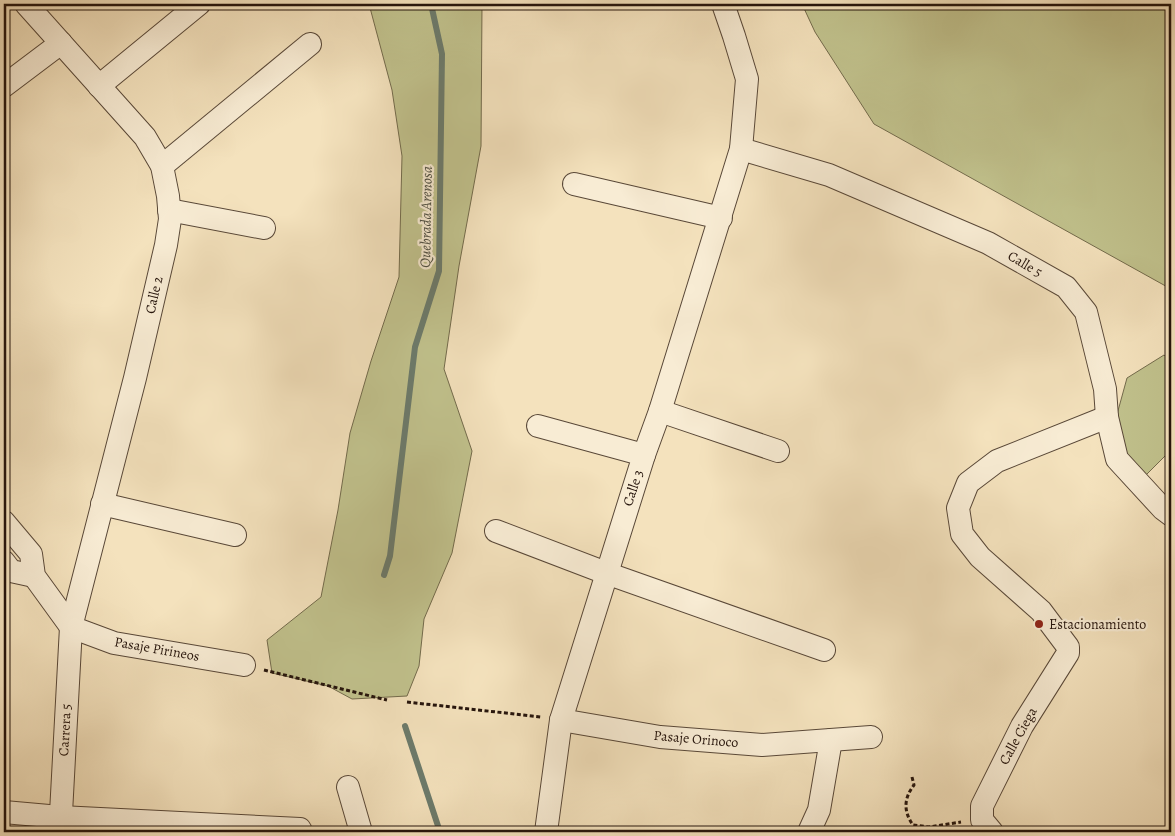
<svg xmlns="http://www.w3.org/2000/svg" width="1175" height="836" font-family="Alegreya,serif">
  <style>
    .green { fill: #c1c28d; stroke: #736b4c }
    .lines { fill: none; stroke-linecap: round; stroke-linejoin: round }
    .stream { stroke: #6c7b6c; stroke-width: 6 }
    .street-casing { stroke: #594838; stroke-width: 24 }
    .path { stroke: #25140c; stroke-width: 3; stroke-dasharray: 4 2.5; stroke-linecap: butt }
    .street { stroke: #f8ecd4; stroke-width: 22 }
    .poi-dot { fill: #8f2418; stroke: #f8ecd4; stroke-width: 2 }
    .labels { text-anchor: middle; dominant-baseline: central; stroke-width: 4.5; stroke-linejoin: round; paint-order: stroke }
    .street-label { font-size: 14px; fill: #25140c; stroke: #f8ecd4 }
    .poi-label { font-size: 14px; fill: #25140c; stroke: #f8ecd4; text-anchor: start }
    .water-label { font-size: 15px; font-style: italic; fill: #4f5044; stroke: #f8ecd4 }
  </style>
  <rect width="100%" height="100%" fill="#f4e2bd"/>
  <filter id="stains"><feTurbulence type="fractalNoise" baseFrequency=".004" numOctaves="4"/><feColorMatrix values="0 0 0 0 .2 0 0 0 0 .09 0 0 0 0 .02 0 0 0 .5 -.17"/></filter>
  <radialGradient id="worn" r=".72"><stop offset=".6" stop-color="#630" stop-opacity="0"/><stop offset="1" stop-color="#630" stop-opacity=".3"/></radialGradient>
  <!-- green -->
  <g class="green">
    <polygon points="369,4 482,4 481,146 459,266 444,369 472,451 452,553 424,619 419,666 407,696 352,699 328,686 272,673 267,640 321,597 338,510 350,433 371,361 399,277 402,156 392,90"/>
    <polygon points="802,4 1171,4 1171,289 874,124 815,32"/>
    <polygon points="1164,355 1171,361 1171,450 1145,476 1126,459 1113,429 1127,378"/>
  </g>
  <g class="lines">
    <!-- stream -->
    <g class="stream">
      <polyline points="384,575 390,556 415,347 439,271 442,54 431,4"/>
      <polyline points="405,726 440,832"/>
    </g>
    <!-- street casing -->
    <g class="street-casing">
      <g id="street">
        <polyline points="26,4 145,137 162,166 168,196 170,219 166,245 135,378 71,627 60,832"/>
        <polyline points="4,86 61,43"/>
        <polyline points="99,86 199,4"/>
        <polyline points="741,149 829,175 988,243 1066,287 1086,312 1105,389 1107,417 1117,459 1163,509 1171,515"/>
        <polyline points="162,166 310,44"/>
        <polyline points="574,184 721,218"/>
        <polyline points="169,210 264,228"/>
        <polyline points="660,411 778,451"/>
        <polyline points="538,426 644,455"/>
        <polyline points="102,504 235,535"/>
        <polyline points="4,522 31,554 34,576 71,627"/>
        <polyline points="496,531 606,573 824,650"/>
        <polyline points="4,562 11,571 34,576"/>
        <polyline points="71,627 114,643 244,665"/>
        <polyline points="561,720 660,737 762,745 871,737"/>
        <polyline points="348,787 361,832"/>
        <polyline points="4,812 60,817 300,829"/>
        <polyline points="546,832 561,720 644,455 660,411 741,149 747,79 734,36 723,4"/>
        <polyline points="809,832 819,810 831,740"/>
        <polyline points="992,832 982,820 982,806 1022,726 1068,653 1068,647 1041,611 980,557 962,534 958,508 968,483 997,461 1107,417"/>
      </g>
    </g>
    <!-- path -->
    <g class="path">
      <polyline points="264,670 387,700"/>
      <polyline points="407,702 541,717"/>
      <path d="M 912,777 L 914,785 C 904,798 903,811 913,825 L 929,827 L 961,822"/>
    </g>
    <!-- street -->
    <use href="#street" class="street"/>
  </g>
  <!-- markers -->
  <circle class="poi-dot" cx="1039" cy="624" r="5"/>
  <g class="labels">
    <!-- street labels -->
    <g class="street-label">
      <text transform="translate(1025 264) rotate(30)">Calle 5</text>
      <text transform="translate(154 295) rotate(-77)">Calle 2</text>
      <text transform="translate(633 488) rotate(-72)">Calle 3</text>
      <text transform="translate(157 649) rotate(10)">Pasaje Pirineos</text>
      <text transform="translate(65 730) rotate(-87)">Carrera 5</text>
      <text transform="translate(1018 736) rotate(-61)">Calle Ciega</text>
      <text transform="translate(696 739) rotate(5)">Pasaje Orinoco</text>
    </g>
    <!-- poi labels -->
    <g class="poi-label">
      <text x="1049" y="624">Estacionamiento</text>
    </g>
    <!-- water labels -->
    <g class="water-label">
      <text transform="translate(426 217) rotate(-89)">Quebrada Arenosa</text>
    </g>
  </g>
  <!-- margin -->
  <rect width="1175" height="836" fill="none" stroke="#f4e2bd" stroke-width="20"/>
  <rect x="5" y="5" width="1165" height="826" fill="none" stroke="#25140c" stroke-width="2.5"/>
  <rect x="10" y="10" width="1155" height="816" fill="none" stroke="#25140c"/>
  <rect width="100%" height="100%" filter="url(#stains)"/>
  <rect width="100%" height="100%" fill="url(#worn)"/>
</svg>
